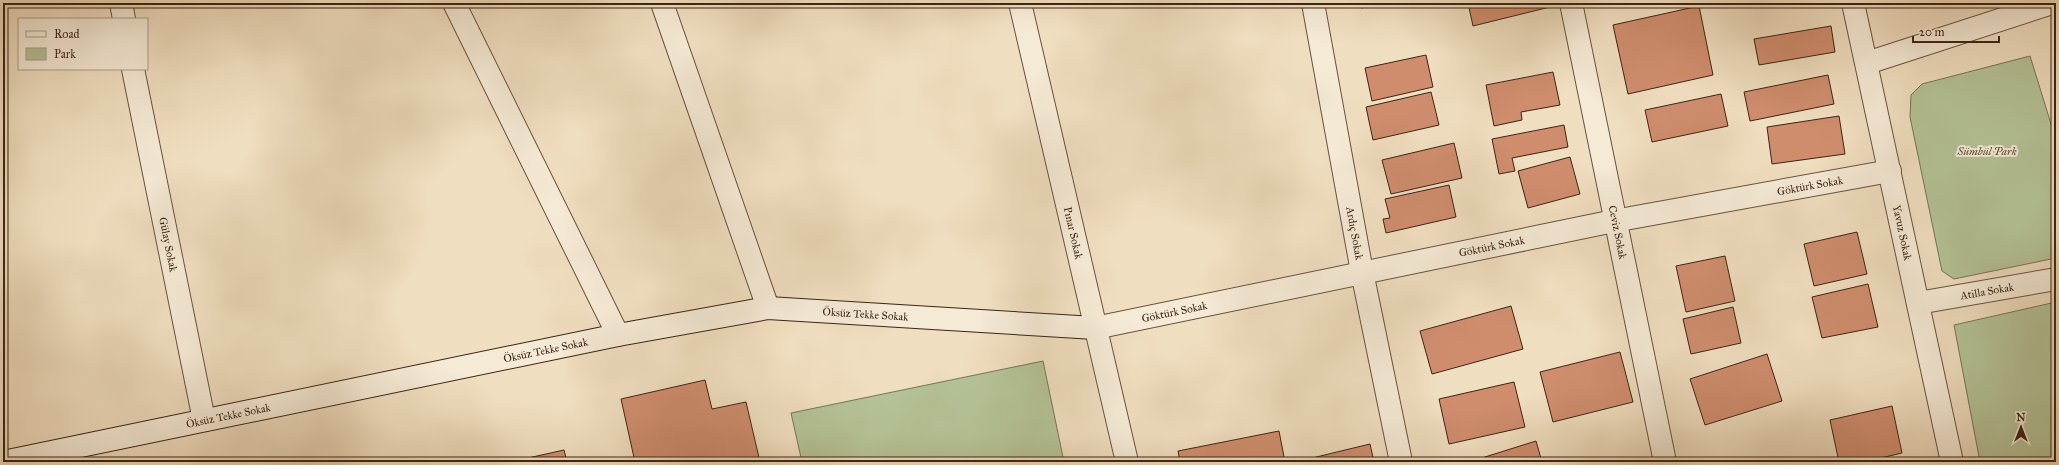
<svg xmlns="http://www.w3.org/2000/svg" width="2059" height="465" font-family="'IM FELL Great Primer',serif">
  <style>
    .green { fill: #b4c297; stroke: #787355 }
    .building { fill: #cf8d6e; stroke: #3c2413 }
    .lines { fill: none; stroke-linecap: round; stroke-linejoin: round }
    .street-casing { stroke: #69523e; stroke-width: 24 }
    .secondary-casing { stroke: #3c2413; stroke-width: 24 }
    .street { stroke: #f5ead6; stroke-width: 22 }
    .secondary { stroke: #f5ead6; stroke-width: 22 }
    .labels { text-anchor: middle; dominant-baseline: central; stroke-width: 4; stroke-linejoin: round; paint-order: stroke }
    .park-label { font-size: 11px; font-style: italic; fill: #5a4c34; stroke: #f5ead6 }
    .street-label { font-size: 11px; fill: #3c2413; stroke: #f5ead6 }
  </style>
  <rect width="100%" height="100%" fill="#f0dec0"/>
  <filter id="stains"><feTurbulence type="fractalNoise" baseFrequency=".005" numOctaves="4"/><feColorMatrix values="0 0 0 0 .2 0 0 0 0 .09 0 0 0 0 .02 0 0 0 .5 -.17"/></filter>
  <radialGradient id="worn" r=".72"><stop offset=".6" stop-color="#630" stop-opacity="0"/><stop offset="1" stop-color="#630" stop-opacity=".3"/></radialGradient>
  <!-- green -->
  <g class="green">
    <polygon points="2030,56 2056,140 2056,258 1954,279 1942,271 1910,117 1911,95 1922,84"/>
    <polygon points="2056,302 2056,462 1980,462 1954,325"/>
    <polygon points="1043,361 1064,462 802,462 791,413"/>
  </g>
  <!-- building -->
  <g class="building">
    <polygon points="1359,3 1387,3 1361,8"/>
    <polygon points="1468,3 1549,3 1550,7 1473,26"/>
    <polygon points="1699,6 1713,75 1628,94 1613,25"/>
    <polygon points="1831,26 1835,52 1759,65 1754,39"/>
    <polygon points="1426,55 1433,87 1372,101 1365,68"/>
    <polygon points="1553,72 1560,105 1521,112 1522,120 1494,126 1486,85"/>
    <polygon points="1828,75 1834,104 1750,121 1744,92"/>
    <polygon points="1431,92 1439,125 1373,140 1366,107"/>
    <polygon points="1721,94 1728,126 1652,142 1645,110"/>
    <polygon points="1839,116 1845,154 1772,164 1767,127"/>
    <polygon points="1564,125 1568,147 1512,158 1515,171 1499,174 1492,139"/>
    <polygon points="1454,143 1462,178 1391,194 1382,160"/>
    <polygon points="1570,157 1580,194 1528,208 1518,171"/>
    <polygon points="1449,185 1456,217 1386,233 1383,219 1390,218 1385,199"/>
    <polygon points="1857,232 1867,274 1814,286 1804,244"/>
    <polygon points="1725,256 1735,301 1686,312 1676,266"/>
    <polygon points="1868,284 1878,327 1822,338 1812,297"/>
    <polygon points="1511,306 1523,349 1432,374 1420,331"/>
    <polygon points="1733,307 1741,343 1691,354 1683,319"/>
    <polygon points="1620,352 1633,402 1553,422 1540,372"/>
    <polygon points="1767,354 1782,401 1705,425 1690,379"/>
    <polygon points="705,380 712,409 746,402 760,462 635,462 621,399"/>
    <polygon points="1514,382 1525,427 1449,444 1439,399"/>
    <polygon points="1892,406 1902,453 1864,462 1839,462 1830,420"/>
    <polygon points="1279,431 1285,462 1180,462 1178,451"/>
    <polygon points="1536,441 1542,462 1469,462"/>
    <polygon points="1370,444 1374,462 1309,462 1308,459"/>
    <polygon points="564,450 567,462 510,462"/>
  </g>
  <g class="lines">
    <!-- street casing -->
    <g class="street-casing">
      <g id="street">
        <polyline points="121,3 124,19"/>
        <polyline points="454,3 618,335"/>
        <polyline points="662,3 768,308"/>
        <path id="s1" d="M 1020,3 L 1127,462"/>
        <path id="s2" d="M 1313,3 L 1362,272 L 1401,462"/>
        <path id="s3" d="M 1571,3 L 1665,462"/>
        <path id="s4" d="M 1853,3 L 1952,462"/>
        <polyline points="1867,63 2052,3"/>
        <path id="s5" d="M 133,69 L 204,420"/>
        <path id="s6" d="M 1918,303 L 2056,279"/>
        <path id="s7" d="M 1095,328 L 1614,221 L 1890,171"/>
      </g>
    </g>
    <!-- secondary casing -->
    <g class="secondary-casing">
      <g id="secondary">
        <path id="s8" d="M 3,462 L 618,335 L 768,308 L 1095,328"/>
      </g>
    </g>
    <!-- street -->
    <use href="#street" class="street"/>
    <!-- secondary -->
    <use href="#secondary" class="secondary"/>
  </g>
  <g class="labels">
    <!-- park labels -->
    <g class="park-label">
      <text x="1987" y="151">Sümbül Park</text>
    </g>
    <!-- street labels -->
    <g class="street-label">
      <text stroke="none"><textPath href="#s7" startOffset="729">Göktürk Sokak</textPath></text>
      <text stroke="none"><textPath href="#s4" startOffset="235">Yavuz Sokak</textPath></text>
      <text stroke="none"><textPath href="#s1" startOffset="236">Pınar Sokak</textPath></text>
      <text stroke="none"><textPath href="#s2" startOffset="234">Ardıç Sokak</textPath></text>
      <text stroke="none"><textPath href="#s3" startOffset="234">Ceviz Sokak</textPath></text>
      <text stroke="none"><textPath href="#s5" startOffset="179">Gülay Sokak</textPath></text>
      <text stroke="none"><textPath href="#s7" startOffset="405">Göktürk Sokak</textPath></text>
      <text stroke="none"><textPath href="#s6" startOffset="70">Atilla Sokak</textPath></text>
      <text stroke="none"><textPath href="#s7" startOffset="81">Göktürk Sokak</textPath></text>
      <text stroke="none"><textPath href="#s8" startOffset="878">Öksüz Tekke Sokak</textPath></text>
      <text stroke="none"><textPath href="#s8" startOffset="554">Öksüz Tekke Sokak</textPath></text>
      <text stroke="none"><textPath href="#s8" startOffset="230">Öksüz Tekke Sokak</textPath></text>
    </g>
  </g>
  <!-- margin -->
  <rect width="2059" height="465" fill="none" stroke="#f0dec0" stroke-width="16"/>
  <rect x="4" y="4" width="2051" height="457" fill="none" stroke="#3c2413" stroke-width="2"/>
  <rect x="8" y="8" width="2043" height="449" fill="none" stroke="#3c2413"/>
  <!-- legend -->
  <rect x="18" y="18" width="130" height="52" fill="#f5ead6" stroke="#ab9b88"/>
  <rect x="26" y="31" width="20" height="6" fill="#f5ead6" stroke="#ab9b88"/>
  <text x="54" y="38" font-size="12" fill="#3c2413">Road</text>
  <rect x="26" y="48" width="20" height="12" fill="#b4c297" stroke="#ab9b88"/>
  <text x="54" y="58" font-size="12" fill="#3c2413">Park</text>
  <!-- north arrow -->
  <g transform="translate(2021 427)" stroke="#f5ead6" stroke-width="3" paint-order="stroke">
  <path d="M0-3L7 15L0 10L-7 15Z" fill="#3c2413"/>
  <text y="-6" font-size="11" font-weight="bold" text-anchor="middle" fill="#3c2413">N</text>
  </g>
  <!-- scale -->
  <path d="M1913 36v6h86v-6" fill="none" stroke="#3c2413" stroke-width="2"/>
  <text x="1919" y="36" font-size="12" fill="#3c2413" stroke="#f5ead6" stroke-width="3" paint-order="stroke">20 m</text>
  <rect width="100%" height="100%" filter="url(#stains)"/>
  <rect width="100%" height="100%" fill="url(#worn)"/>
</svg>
